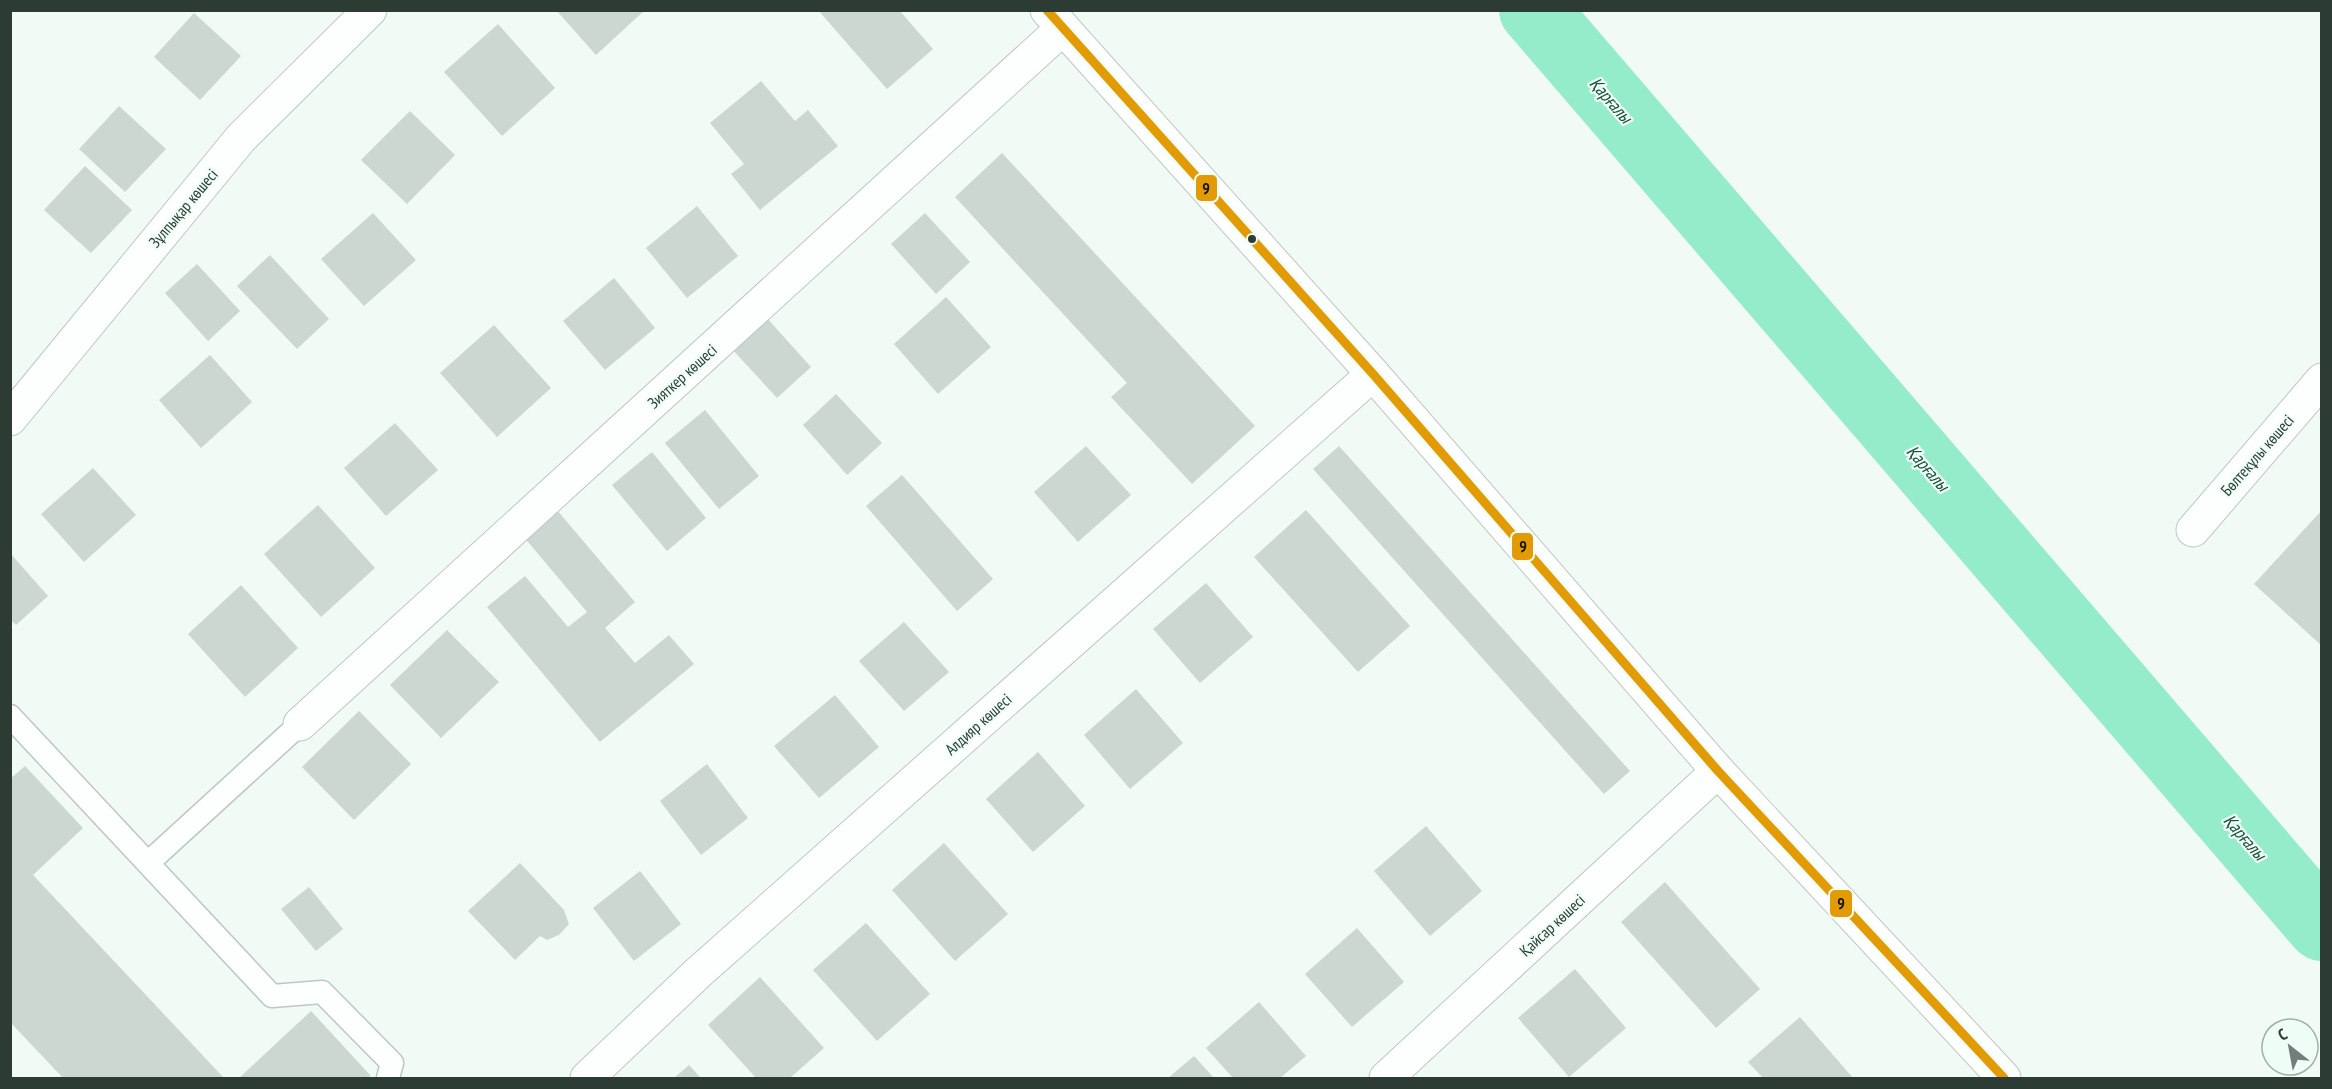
<svg xmlns="http://www.w3.org/2000/svg" width="2332" height="1089" font-family="'PT Sans Narrow',sans-serif">
  <style>
    .lines { fill: none; stroke-linecap: round; stroke-linejoin: round }
    .river { stroke: #95eccb; stroke-width: 70 }
    .building { fill: #ccd7d2 }
    .lane-casing { stroke: #bdc8c3; stroke-width: 25 }
    .street-casing { stroke: #bdc8c3; stroke-width: 35 }
    .secondary-casing { stroke: #bdc8c3; stroke-width: 35 }
    .lane { stroke: #fdfefe; stroke-width: 22 }
    .street { stroke: #fdfefe; stroke-width: 33 }
    .secondary { stroke: #fdfefe; stroke-width: 33 }
    .bus-1-casing { stroke: #eefef6; stroke-width: 14 }
    .bus-1 { stroke: #e39b05; stroke-width: 9 }
    .bus-dot { fill: #2c3c35; stroke: #eefef6; stroke-width: 2 }
    .labels { text-anchor: middle; dominant-baseline: central; stroke-width: 4.5; stroke-linejoin: round; paint-order: stroke }
    .street-label { font-size: 16px; fill: #2c3c35; stroke: #eefef6 }
    .water-label { font-size: 18px; font-style: italic; fill: #1c4f3c; stroke: #eefef6 }
    .line-badge { stroke: #eefef6; stroke-width: 2 }
    .pale-badge-label { font-size: 16px; text-anchor: middle; font-weight: bold; fill: #111 }
  </style>
  <rect width="100%" height="100%" fill="#f2faf6"/>
  <g class="lines">
    <!-- river -->
    <polyline class="river" points="1534,10 2322,926"/>
  </g>
  <!-- building -->
  <g class="building">
    <polygon points="556,10 645,10 596,55"/>
    <polygon points="818,10 899,10 933,49 887,89"/>
    <polygon points="194,13 241,56 200,100 154,57"/>
    <polygon points="498,24 555,88 502,136 444,72"/>
    <polygon points="761,81 795,121 808,110 838,146 760,210 731,174 744,164 710,123"/>
    <polygon points="119,106 166,149 125,192 79,149"/>
    <polygon points="410,111 455,155 407,204 361,160"/>
    <polygon points="1002,153 1255,426 1192,484 1111,397 1127,383 955,197"/>
    <polygon points="85,166 132,210 91,253 44,210"/>
    <polygon points="697,206 738,256 687,298 646,248"/>
    <polygon points="373,213 416,260 364,306 321,259"/>
    <polygon points="925,213 970,262 936,294 891,244"/>
    <polygon points="270,255 329,319 297,349 237,286"/>
    <polygon points="197,264 240,311 208,341 165,293"/>
    <polygon points="614,278 655,328 605,370 563,321"/>
    <polygon points="946,297 991,347 938,394 894,344"/>
    <polygon points="766,317 811,367 777,398 731,348"/>
    <polygon points="494,325 551,388 497,437 440,373"/>
    <polygon points="210,355 252,402 201,448 159,400"/>
    <polygon points="836,394 882,443 847,475 803,425"/>
    <polygon points="705,410 759,476 719,509 665,443"/>
    <polygon points="395,423 438,470 386,516 344,468"/>
    <polygon points="1086,446 1131,495 1078,542 1034,492"/>
    <polygon points="1339,446 1630,771 1604,794 1313,469"/>
    <polygon points="652,452 706,518 667,551 612,485"/>
    <polygon points="93,468 136,515 84,562 41,514"/>
    <polygon points="902,475 993,579 957,611 866,506"/>
    <polygon points="318,505 375,568 321,617 264,554"/>
    <polygon points="556,509 635,602 605,628 635,663 669,635 694,664 600,742 487,607 525,576 568,627 587,612 523,536"/>
    <polygon points="1306,510 1410,626 1358,672 1254,557"/>
    <polygon points="2322,510 2322,646 2254,584"/>
    <polygon points="10,553 48,596 16,625 10,619"/>
    <polygon points="1206,583 1253,637 1200,683 1153,629"/>
    <polygon points="241,585 298,648 245,697 188,634"/>
    <polygon points="904,622 949,672 904,711 859,661"/>
    <polygon points="447,630 499,682 441,738 390,685"/>
    <polygon points="1136,689 1183,743 1130,789 1084,735"/>
    <polygon points="835,695 879,747 819,798 774,746"/>
    <polygon points="359,711 411,764 354,820 302,767"/>
    <polygon points="1038,752 1085,806 1033,852 986,799"/>
    <polygon points="707,764 748,818 701,855 660,801"/>
    <polygon points="25,766 83,828 33,875 224,1078 63,1078 10,1022 10,779"/>
    <polygon points="1426,826 1482,891 1430,936 1374,871"/>
    <polygon points="944,843 1008,914 955,961 892,890"/>
    <polygon points="520,863 564,910 569,924 559,935 547,940 540,936 515,960 468,911"/>
    <polygon points="640,871 681,924 634,961 593,908"/>
    <polygon points="1665,882 1760,989 1716,1028 1621,922"/>
    <polygon points="309,887 343,929 316,951 281,909"/>
    <polygon points="866,923 930,994 877,1041 813,970"/>
    <polygon points="1357,928 1404,982 1352,1027 1305,974"/>
    <polygon points="1575,969 1626,1028 1569,1077 1518,1018"/>
    <polygon points="760,977 824,1048 790,1078 756,1078 708,1025"/>
    <polygon points="1259,1002 1306,1056 1280,1078 1233,1078 1206,1048"/>
    <polygon points="311,1011 371,1076 367,1078 239,1078"/>
    <polygon points="1800,1017 1853,1078 1763,1078 1748,1062"/>
    <polygon points="1194,1056 1214,1078 1168,1078"/>
    <polygon points="689,1065 701,1078 674,1078"/>
  </g>
  <g class="lines">
    <!-- lane casing -->
    <g class="lane-casing">
      <g id="lane">
        <polyline points="10,716 272,996 322,992 392,1063 388,1078"/>
        <polyline points="149,862 300,724"/>
      </g>
    </g>
    <!-- street casing -->
    <g class="street-casing">
      <g id="street">
        <polyline points="10,419 241,138 370,10"/>
        <polyline points="2193,530 2322,380"/>
        <polyline points="300,724 1063,28"/>
        <polyline points="587,1078 699,972 1373,374"/>
        <polyline points="1386,1078 1718,771"/>
      </g>
    </g>
    <!-- secondary casing -->
    <g class="secondary-casing">
      <polyline id="secondary" points="1047,10 1373,374 1718,771 2004,1078"/>
    </g>
    <!-- lane -->
    <use href="#lane" class="lane"/>
    <!-- street -->
    <use href="#street" class="street"/>
    <!-- secondary -->
    <use href="#secondary" class="secondary"/>
    <!-- bus-1 casing -->
    <g class="bus-1-casing">
      <polyline id="bus-1" points="1047,10 1373,374 1718,771 2004,1078"/>
    </g>
    <!-- bus-1 -->
    <use href="#bus-1" class="bus-1"/>
  </g>
  <!-- markers -->
  <circle class="bus-dot" cx="1252" cy="239" r="5"/>
  <g class="labels">
    <!-- street labels -->
    <g class="street-label">
      <text transform="translate(183 208) rotate(-50)">Зұлпықар көшесі</text>
      <text transform="translate(682 376) rotate(-42)">Зияткер көшесі</text>
      <text transform="translate(2257 455) rotate(-49)">Бөлтекұлы көшесі</text>
      <text transform="translate(978 724) rotate(-42)">Алдияр көшесі</text>
      <text transform="translate(1552 925) rotate(-43)">Қайсар көшесі</text>
    </g>
    <!-- water labels -->
    <g class="water-label">
      <text transform="translate(1611 100) rotate(49)">Қарғалы</text>
      <text transform="translate(1928 468) rotate(49)">Қарғалы</text>
      <text transform="translate(2245 837) rotate(49)">Қарғалы</text>
    </g>
  </g>
  <g class="line-badge">
    <rect x="1195" y="174" width="23" height="28" rx="6" fill="#e39b05"/>
    <rect x="1511" y="532" width="23" height="29" rx="6" fill="#e39b05"/>
    <rect x="1829" y="889" width="24" height="29" rx="6" fill="#e39b05"/>
  </g>
  <g class="pale-badge-label">
    <text x="1206" y="194">9</text>
    <text x="1523" y="552">9</text>
    <text x="1841" y="909">9</text>
  </g>
  <!-- border -->
  <rect width="2332" height="1089" fill="none" stroke="#2c3c35" stroke-width="24"/>
  <!-- north arrow -->
  <g transform="translate(2290 1047) rotate(329)"><circle r="28" fill="#eefef6" stroke="#a0b0a9" stroke-width="1.5"/>
  <path d="M0-4.5L10 22L0 15L-10 22Z" fill="#717e79"/>
  <text y="-9" font-size="16" font-weight="bold" text-anchor="middle" fill="#2c3c35">С</text>
  </g>
</svg>
